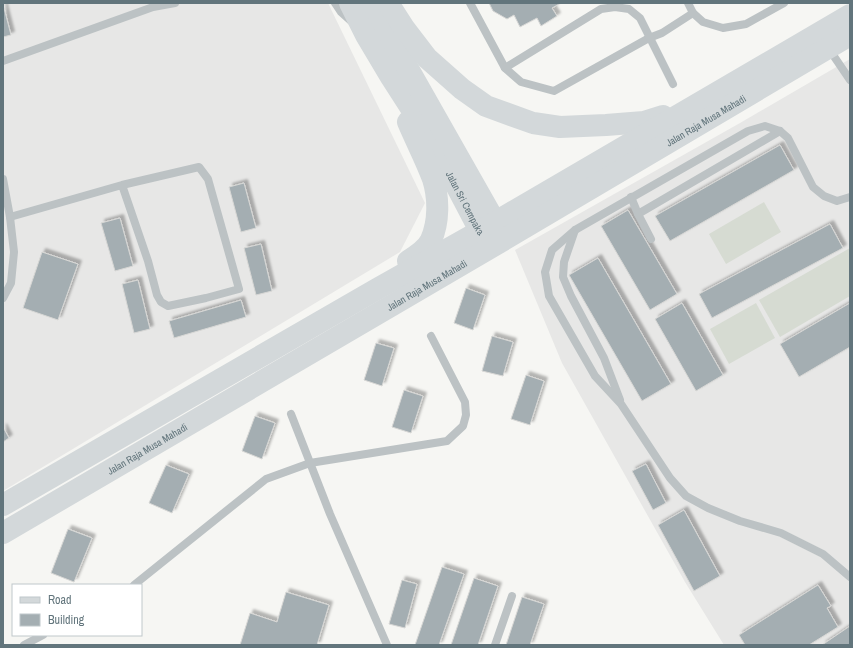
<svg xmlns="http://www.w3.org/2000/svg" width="853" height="648" font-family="'Archivo Narrow',sans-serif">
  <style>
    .built { fill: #e7e7e6 }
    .garden { fill: #d6dbd2 }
    .building { fill: #a4aeb2; stroke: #d7d7d5; filter: url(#shadow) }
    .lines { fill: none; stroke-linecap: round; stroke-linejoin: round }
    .lane { stroke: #bcc2c4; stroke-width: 8 }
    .secondary { stroke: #d3d8da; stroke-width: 22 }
    .labels { text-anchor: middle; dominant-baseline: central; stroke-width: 4; stroke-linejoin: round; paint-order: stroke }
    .street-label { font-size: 10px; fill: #62757c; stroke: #fff }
  </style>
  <defs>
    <filter id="shadow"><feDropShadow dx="3.5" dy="-3.5" stdDeviation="1" flood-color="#0004"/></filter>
  </defs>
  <rect width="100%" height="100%" fill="#f6f6f3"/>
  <!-- built -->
  <g class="built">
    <polygon points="3,3 328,3 425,203 400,252 3,491"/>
    <polygon points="850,59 850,645 724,645 685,582 562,363 515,250 740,123"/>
  </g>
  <!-- garden -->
  <g class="garden">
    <polygon points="764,202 781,232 726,264 709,234"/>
    <polygon points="850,248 850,296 780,337 759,300"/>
    <polygon points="756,303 775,338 729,364 710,329"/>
  </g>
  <!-- building -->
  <g class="building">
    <polygon points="489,3 561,3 552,8 557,16 541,26 537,18 520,27 514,15 507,19 493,11"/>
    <polygon points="3,4 11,35 3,37"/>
    <polygon points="780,145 794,170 670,241 655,216"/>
    <polygon points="244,183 256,228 241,232 229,187"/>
    <polygon points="628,210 677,294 650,310 601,226"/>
    <polygon points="120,218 133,266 115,271 101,223"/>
    <polygon points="830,224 843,248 712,318 699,294"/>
    <polygon points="261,244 272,291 256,295 244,248"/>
    <polygon points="42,252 78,264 58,320 23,308"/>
    <polygon points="598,258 671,384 642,401 569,275"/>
    <polygon points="138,280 150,329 134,333 122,284"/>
    <polygon points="466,288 485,295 473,330 454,323"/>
    <polygon points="241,300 246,317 174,338 169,321"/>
    <polygon points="682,303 723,375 696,391 655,319"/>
    <polygon points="850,303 850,347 799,377 780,344"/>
    <polygon points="492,336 513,342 503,376 482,371"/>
    <polygon points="376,343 394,348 382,386 364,380"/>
    <polygon points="526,375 544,381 530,425 511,419"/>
    <polygon points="404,390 423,396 411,433 392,427"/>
    <polygon points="255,416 275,423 262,459 242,451"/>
    <polygon points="3,427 9,438 3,442"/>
    <polygon points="646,464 666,503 653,510 632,471"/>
    <polygon points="166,465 189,474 172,513 149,503"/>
    <polygon points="684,510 720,576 694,591 658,525"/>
    <polygon points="68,529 92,538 74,582 51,573"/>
    <polygon points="442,567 464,574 439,645 415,645"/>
    <polygon points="474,578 498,586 478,645 451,645"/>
    <polygon points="402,580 417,584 405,628 389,624"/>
    <polygon points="818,585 831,606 827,608 838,627 809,645 745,645 739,635"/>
    <polygon points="286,592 329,605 317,645 240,645 250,613 277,622"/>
    <polygon points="522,597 544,604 530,645 506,645"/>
    <polygon points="850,626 850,645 822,645"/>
  </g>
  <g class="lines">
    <!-- lane -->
    <g class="lane">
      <polyline points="335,3 341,12 351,21"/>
      <polyline points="470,3 505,68 521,82 554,91 649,38 662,33 693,13"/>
      <polyline points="688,3 693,13 703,22 723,28 746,24 784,3"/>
      <polyline points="829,49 850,80"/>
      <polyline points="3,61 153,7 175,3"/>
      <polyline points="505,68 601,9 615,7 629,9 640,18 673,84"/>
      <polyline points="3,179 10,217 14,252 11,283 3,298"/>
      <polyline points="631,197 638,214 780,131"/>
      <polyline points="850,197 837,201 824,196 813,187 788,138 780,131 765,126 748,131 575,230 552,250 545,272 549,296 595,376 621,404 670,478 686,496 708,508 740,521 781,533 823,554 850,577"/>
      <polyline points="638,214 651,239"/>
      <polyline points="10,217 122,185 199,167 208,179 239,289 206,298 168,306 161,302 157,295 148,261 122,185"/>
      <polyline points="575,230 564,262 563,277 571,296 604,358 620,400"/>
      <polyline points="291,414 330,514 387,645"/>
      <polyline points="134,585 266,479 310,463 447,441 463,426 466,415 465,402 431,336"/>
      <polyline points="24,645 43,635"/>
      <polyline points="495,645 512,596"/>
    </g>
    <!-- secondary -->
    <g class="secondary">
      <path id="s1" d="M 350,3 L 366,35 L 391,77 L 436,147 L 480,231 L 490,240"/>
      <polyline points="373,3 402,58 495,222 495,236"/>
      <polyline points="388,3 404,28 427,58 462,89 486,106 533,123 560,127 606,125 644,122 663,116"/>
      <path d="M 408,122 C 416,141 426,160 433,179 C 439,198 439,222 431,240 C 427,249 416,256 408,261"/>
      <polyline points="3,505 377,289 480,231 850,15"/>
      <path id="s2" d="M 3,533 L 495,245 L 850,35"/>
    </g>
  </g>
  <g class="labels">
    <!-- street labels -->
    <g class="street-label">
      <text stroke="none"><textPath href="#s2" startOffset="815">Jalan Raja Musa Mahadi</textPath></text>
      <text stroke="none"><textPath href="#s1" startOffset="231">Jalan Sri Cempaka</textPath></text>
      <text stroke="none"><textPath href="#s2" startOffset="491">Jalan Raja Musa Mahadi</textPath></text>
      <text stroke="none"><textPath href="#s2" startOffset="167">Jalan Raja Musa Mahadi</textPath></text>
    </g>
  </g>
  <!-- border -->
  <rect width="853" height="648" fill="none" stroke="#62757c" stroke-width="8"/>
  <!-- legend -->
  <rect x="12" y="584" width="130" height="52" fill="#ffffff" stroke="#c0c8cb"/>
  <rect x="20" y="597" width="20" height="6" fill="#d3d8da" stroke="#c0c8cb"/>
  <text x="48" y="604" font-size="12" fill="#62757c">Road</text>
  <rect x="20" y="614" width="20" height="12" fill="#a4aeb2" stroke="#c0c8cb"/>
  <text x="48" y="624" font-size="12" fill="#62757c">Building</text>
</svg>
